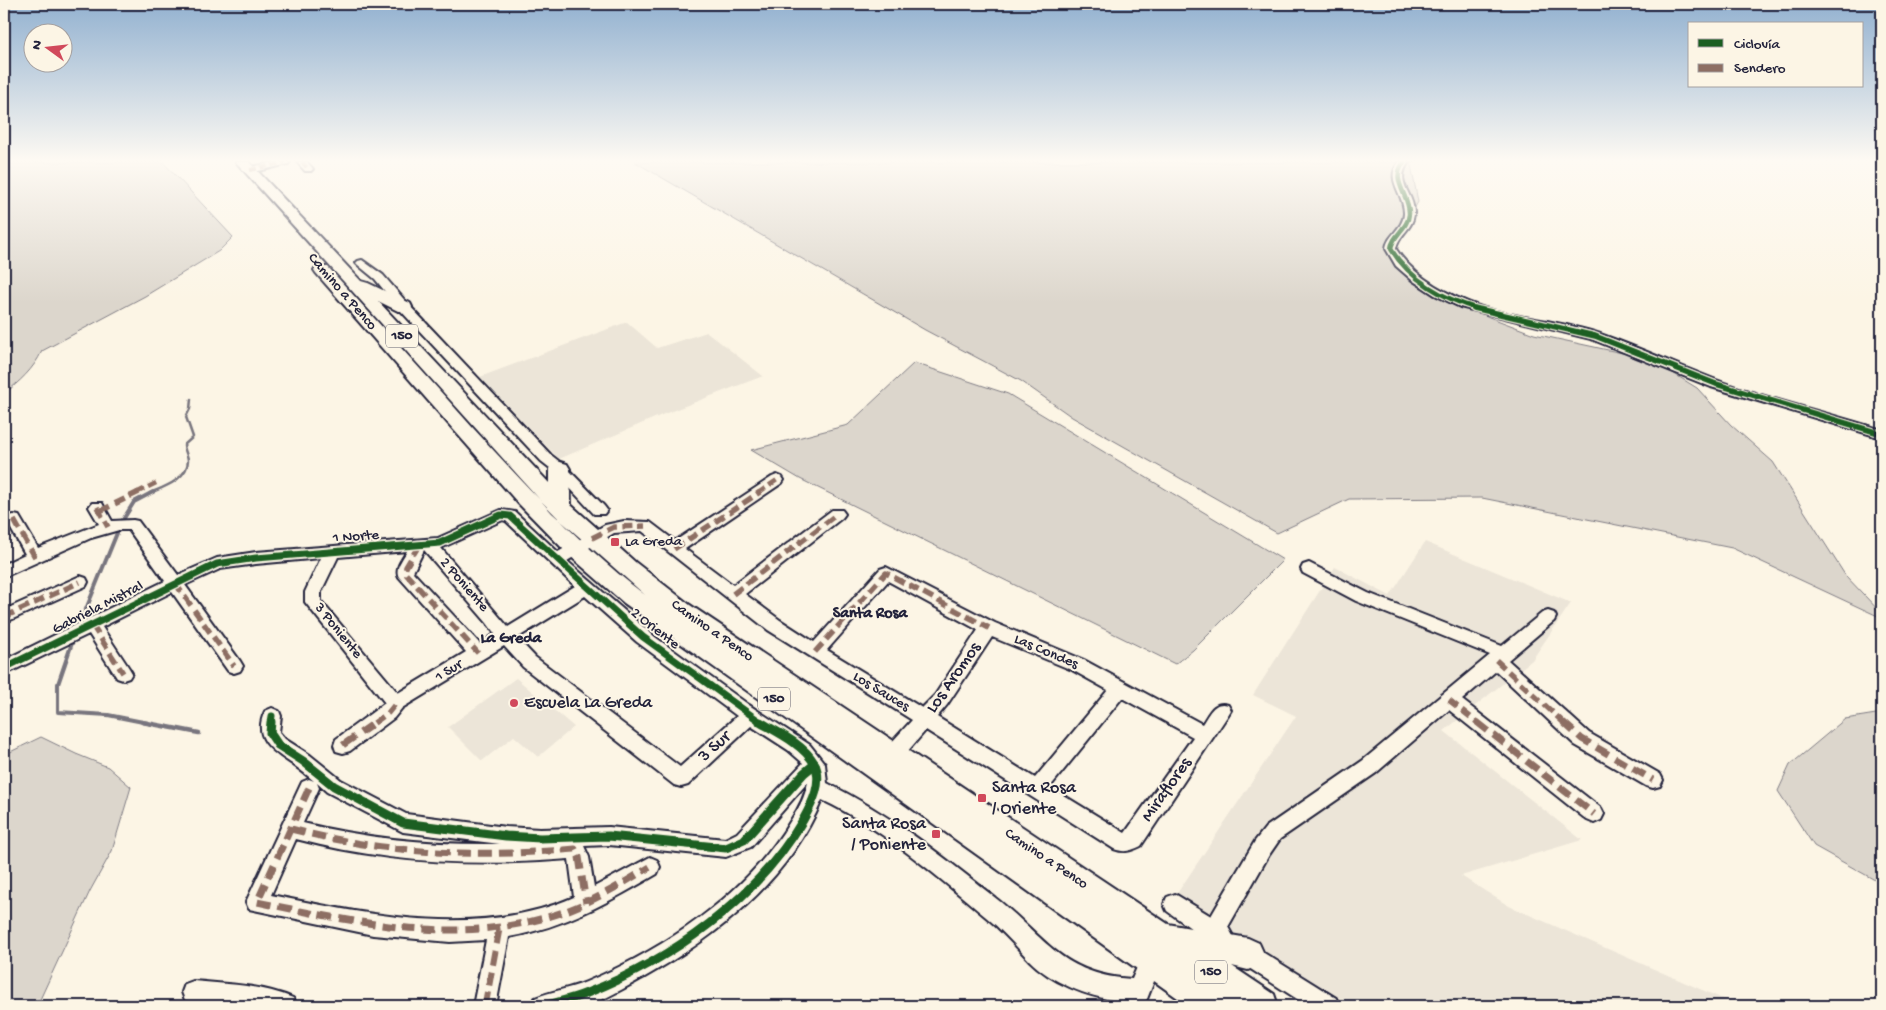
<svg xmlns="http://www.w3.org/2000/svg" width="1886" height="1010" font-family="'Gochi Hand',sans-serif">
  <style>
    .built { fill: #ece5d8 }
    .green { fill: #dcd6cc; stroke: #7f7c84 }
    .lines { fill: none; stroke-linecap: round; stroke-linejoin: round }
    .stream-far2 { stroke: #78757e; stroke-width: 2.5 }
    .stream-far1 { stroke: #78757e; stroke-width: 4 }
    .stream { stroke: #78757e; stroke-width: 4.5 }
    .minor-casing { stroke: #22223b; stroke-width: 4 }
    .highway-casing { stroke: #22223b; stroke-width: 4 }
    .minor { fill: #fcf5e5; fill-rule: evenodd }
    .highway { fill: #fcf5e5; fill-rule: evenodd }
    .quiet-far3 { stroke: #8d6e63; stroke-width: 4; stroke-dasharray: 7 4; stroke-linecap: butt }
    .quiet-far2 { stroke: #8d6e63; stroke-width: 4.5; stroke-dasharray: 9 4.5; stroke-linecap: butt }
    .quiet-far1 { stroke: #8d6e63; stroke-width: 5.5; stroke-dasharray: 11 5.5; stroke-linecap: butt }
    .quiet { stroke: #8d6e63; stroke-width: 7; stroke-dasharray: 14 7; stroke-linecap: butt }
    .cycleway-far3-casing { stroke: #fcf5e5; stroke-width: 7 }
    .cycleway-far2-casing { stroke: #fcf5e5; stroke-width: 8 }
    .cycleway-far1-casing { stroke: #fcf5e5; stroke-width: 10 }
    .cycleway-casing { stroke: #fcf5e5; stroke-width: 12 }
    .cycleway-far3 { stroke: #1b5e20; stroke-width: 4.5 }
    .cycleway-far2 { stroke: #1b5e20; stroke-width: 5.5 }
    .cycleway-far1 { stroke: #1b5e20; stroke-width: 7 }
    .cycleway { stroke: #1b5e20; stroke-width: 9 }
    .poi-dot { fill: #d1495b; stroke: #fcf5e5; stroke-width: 2 }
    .labels { text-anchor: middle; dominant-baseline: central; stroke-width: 4; stroke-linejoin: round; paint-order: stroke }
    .shield { fill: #fcf5e5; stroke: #63616e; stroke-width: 1 }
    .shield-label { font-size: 14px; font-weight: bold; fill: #22223b }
    .street-label { font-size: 15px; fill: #22223b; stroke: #fcf5e5 }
    .poi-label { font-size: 15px; fill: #22223b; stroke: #fcf5e5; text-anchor: start }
    .neighbourhood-label { font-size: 16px; font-weight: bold; fill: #22223b; stroke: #fcf5e5 }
    .near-street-label { font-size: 18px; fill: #22223b; stroke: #fcf5e5 }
    .near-poi-label { font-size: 18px; fill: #22223b; stroke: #fcf5e5; text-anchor: start }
  </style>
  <rect width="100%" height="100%" fill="#fcf5e5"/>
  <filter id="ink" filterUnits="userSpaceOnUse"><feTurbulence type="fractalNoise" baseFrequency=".02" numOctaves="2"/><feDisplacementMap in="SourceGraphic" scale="10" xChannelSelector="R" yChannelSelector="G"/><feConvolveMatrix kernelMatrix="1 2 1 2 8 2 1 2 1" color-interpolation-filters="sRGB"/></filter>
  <g filter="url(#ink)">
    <!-- built -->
    <g class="built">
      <polygon points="627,322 657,348 707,332 763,376 664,414 559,459 480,377"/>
      <polygon points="1425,542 1571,603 1532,660 1444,731 1582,840 1461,876 1509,906 1739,1006 1343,1006 1176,895 1296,716 1253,695 1335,567 1390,596"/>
      <polygon points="516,678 574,727 538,757 514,736 482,761 448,727"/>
    </g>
    <!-- green -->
    <g class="green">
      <path d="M 4,162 L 163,162 L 233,237 L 219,251 L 145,296 L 42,351 C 33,370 20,381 4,394 Z"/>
      <polygon points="635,162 1415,162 1411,165 1418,202 1392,248 1396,259 1447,297 1489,317 1534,334 1650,359 1697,388 1731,425 1773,462 1845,575 1882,614 1882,618 1732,548 1482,498 1349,499 1277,533 1072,417 1021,381 925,330"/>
      <polygon points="914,363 1008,394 1283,560 1193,650 1175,664 800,479 751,450 848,425"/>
      <polygon points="1882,713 1882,884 1814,846 1778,791 1790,765 1845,719"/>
      <polygon points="41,737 76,754 108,767 131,787 112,851 90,891 37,1006 4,1006 4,755"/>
    </g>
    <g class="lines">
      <!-- stream-far2 -->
      <path class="stream-far2" d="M 150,493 C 164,487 188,479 188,460 C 188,455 184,451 184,445 L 193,437 L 186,417 L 190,409 L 191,399"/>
      <!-- stream-far1 -->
      <g class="stream-far1">
        <polyline points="121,523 134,502 153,492"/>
        <polyline points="80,624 119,528"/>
        <polyline points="73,640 58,684 58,712 108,715 148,723"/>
      </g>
      <!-- stream -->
      <polyline class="stream" points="142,722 199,733"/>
      <!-- minor casing -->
      <g class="minor-casing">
        <g id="minor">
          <polygon points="274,162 290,162 288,164 250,173 245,170 247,168"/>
          <polygon points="297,162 307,162 313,169 311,171 305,171"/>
          <path d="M 1399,162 L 1409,162 C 1393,183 1415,193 1414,214 C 1413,229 1398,235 1396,249 C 1412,274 1440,291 1468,302 C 1510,319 1557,319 1600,334 C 1640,348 1679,366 1719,381 C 1772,400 1828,413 1882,430 L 1882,438 L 1711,387 L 1591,339 L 1460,307 L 1435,295 L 1412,280 L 1396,266 L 1386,249 C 1387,235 1403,229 1404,214 C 1405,194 1384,180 1399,162 Z"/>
          <polygon points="362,260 383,275 408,304 551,455 565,466 604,506 607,510 604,514 594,514 555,472 541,461 400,310 375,279 358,265 356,263 358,261"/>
          <path d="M 777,475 L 782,477 L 784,480 L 782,483 L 685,549 L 733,585 L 832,510 L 842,510 L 845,514 L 842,518 L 745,594 L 780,620 L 814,642 L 880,569 L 886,567 L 995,623 L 1084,660 L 1202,724 C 1209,714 1214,700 1228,705 L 1231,710 L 1228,715 L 1141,846 C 1130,851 1125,853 1114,849 L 926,730 L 894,767 L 887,769 L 880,767 L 877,761 L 880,755 L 912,720 L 768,630 L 642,531 L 614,533 L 567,561 L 655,637 L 749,705 L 810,745 L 825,764 L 827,783 C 888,813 940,854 993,896 C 1045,936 1060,975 1132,979 L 1143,953 L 1151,950 L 1159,953 L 1162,961 L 1147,999 L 1141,1006 L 1116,1006 L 1118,1001 C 1086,996 1052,983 1029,960 C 1015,945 1002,930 986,917 C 935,874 883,829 822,800 C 788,881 718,936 643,978 C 624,988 605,1000 585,1006 C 571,1010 546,1006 532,1006 L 535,998 C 551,991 569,989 586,982 C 664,949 747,895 791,820 C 799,808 805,797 808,782 L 751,847 L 726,857 L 609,845 L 584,846 L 589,857 L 594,887 L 650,857 L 657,860 L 660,867 L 657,874 C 609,902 565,927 509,937 L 496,1006 L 473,1006 L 486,940 L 450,942 L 373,935 L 249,909 L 246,902 L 302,782 L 309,779 L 314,781 C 308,776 302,771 295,766 C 275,752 251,740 265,711 L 272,708 L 279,711 L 281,716 L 279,732 L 285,739 L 310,755 L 341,780 L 406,814 L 506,827 L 540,829 L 609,827 L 725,839 L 737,833 L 803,763 L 788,750 L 751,726 L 688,785 L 681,787 L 674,785 L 523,667 L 504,646 L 402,708 L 394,718 L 350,751 L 343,753 L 336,751 L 334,745 L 336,739 L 385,703 L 305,602 L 305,592 L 321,558 L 256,564 L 220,569 L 185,585 L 240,661 L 243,666 L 240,671 L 234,673 L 228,671 L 172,592 L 102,627 L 129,668 L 132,673 L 129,678 L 123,680 L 117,678 L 89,634 L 4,675 L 4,660 L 165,581 L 129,530 L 119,530 L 91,538 L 4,577 L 4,564 L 25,554 L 6,520 L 9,516 L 14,515 L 19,516 L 38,548 L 99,524 L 89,507 L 92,503 L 102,503 L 112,521 L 133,520 L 138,521 L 178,575 L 217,558 L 256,552 L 438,538 L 501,510 L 515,512 L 558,552 L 605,525 L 624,521 L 650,522 L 675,541 L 772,477 ZM 503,520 L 506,521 L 575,586 L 508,627 L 441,548 ZM 424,550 L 487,623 L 495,634 L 480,644 L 413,572 ZM 407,551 C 403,559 394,568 399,577 L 466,652 L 398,693 L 321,601 L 321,592 L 338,557 ZM 888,581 L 978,630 L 935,695 L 922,708 L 827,650 ZM 585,596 L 637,642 L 737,716 L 680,767 L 535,657 L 517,638 ZM 992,637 L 1072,670 L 1108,690 L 1035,778 L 937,717 L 947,705 ZM 1122,698 L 1193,737 L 1125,833 L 1050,787 ZM 317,783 L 327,792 L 403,832 L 500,844 C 433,845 368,839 303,823 L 319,788 ZM 296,839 C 386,863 476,867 569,859 L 574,897 C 478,939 370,915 271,895 Z"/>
          <polygon points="1309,563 1368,593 1502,646 1542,613 1548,611 1554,613 1556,617 1554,621 1508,660 1589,733 1660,774 1663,780 1660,786 1653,788 1646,786 1575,745 1496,671 1462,700 1601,808 1604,814 1601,820 1594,823 1587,820 1449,710 1376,773 1280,839 1269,855 1228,927 1233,936 1230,944 1222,947 1206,939 1167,911 1164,904 1167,897 1175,894 1211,916 1255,841 1266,827 1362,761 1490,655 1356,601 1303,573 1301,569 1303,565"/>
          <polygon points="80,576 86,578 88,582 86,586 4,623 4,610"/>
          <polygon points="1243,940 1336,998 1339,1006 1308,1006 1235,959 1232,951 1235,943"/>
          <path d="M 193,981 C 227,984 262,985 293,998 L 297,1006 C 269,1008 210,1010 185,1000 L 182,992 L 185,984 Z"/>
        </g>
      </g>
      <!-- highway casing -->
      <g class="highway-casing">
        <path id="highway" d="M 236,162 L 249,162 L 361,281 L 368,283 L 410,303 L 412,307 L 410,311 L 398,311 L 378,301 L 550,484 L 550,469 L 553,464 L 560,462 L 567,464 L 570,469 L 571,505 L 635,562 L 690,605 L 1168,924 L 1248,938 L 1259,943 L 1264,954 L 1259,965 L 1248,970 L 1232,966 L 1274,994 L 1278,1006 L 1234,1006 L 1232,1005 L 1232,1006 L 1189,1006 L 624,603 L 569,555 L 518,503 L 316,273 L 314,270 L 316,267 L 328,267 C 376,320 425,374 473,428 C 527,487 581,546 645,595 L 552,513 Z"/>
      </g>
      <!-- minor -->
      <use href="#minor" class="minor"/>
      <!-- highway -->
      <use href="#highway" class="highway"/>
      <!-- quiet-far3 -->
      <g class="quiet-far3">
        <polyline points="302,162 308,169"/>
        <polyline points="250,170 285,162"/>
      </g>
      <!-- quiet-far2 -->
      <g class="quiet-far2">
        <polyline points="136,493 160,481"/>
        <polyline points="758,493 777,480"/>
      </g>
      <!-- quiet-far1 -->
      <g class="quiet-far1">
        <polyline points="97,507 108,527"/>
        <polyline points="100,511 139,492"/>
        <polyline points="14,520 35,557"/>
        <polyline points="592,538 614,527 645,526"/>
        <polyline points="419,545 406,567 405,573 478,653"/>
        <polyline points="674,549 760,492"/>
        <polyline points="175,583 234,666"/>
        <polyline points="733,594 837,514"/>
        <polyline points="4,617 80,582"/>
        <polyline points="92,625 123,673"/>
        <polyline points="815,652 886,573 989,628"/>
        <polyline points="1496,660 1564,723"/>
        <polyline points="1449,700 1478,723"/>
        <polyline points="374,723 388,713 396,703"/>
      </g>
      <!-- quiet -->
      <g class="quiet">
        <polyline points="1477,722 1594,814"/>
        <polyline points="1563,722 1582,739 1653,780"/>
        <polyline points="343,745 376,722"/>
        <path d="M 309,788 L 257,902 C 360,923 464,948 566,911 C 596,900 623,883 650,867"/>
        <path d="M 291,829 C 387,854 476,858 575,849 L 579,857 L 586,903"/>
        <polyline points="485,1006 499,929"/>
      </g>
      <!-- cycleway-far3 casing -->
      <g class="cycleway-far3-casing">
        <path id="cycleway-far3" d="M 1404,162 C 1389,181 1410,195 1409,214 C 1408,229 1392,235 1391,249 C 1410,280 1444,299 1478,309"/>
      </g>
      <!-- cycleway-far2 casing -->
      <g class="cycleway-far2-casing">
        <polyline id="cycleway-far2" points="1474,308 1595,336 1716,384 1882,434"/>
      </g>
      <!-- cycleway-far1 casing -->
      <g class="cycleway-far1-casing">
        <g id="cycleway-far1">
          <polyline points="4,668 217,564 256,558 440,543 501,515 510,516 643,637 762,723"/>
          <polyline points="271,723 272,716"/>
        </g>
      </g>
      <!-- cycleway casing -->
      <g class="cycleway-casing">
        <g id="cycleway">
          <polyline points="271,722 270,733 278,745 303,761 334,786 403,823 506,836 540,838 609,836 726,848 744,840 804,773 815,764"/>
          <path d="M 543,1006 C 558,1002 573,999 587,993 C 671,960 757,899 803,820 C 812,804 824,781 814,763 C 803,744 777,732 760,722"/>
        </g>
      </g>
      <!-- cycleway-far3 -->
      <use href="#cycleway-far3" class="cycleway-far3"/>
      <!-- cycleway-far2 -->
      <use href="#cycleway-far2" class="cycleway-far2"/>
      <!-- cycleway-far1 -->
      <use href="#cycleway-far1" class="cycleway-far1"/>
      <!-- cycleway -->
      <use href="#cycleway" class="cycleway"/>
    </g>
  </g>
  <!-- sky -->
  <linearGradient id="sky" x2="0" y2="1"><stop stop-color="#92b1d0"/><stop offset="0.53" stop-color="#fefaf3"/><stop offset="1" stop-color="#fefaf3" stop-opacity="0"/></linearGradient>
  <rect width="1886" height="303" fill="url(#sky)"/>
  <!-- markers -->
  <g class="poi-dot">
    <rect x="610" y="537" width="10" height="10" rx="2.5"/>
    <circle cx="514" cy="703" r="5"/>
    <rect x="977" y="793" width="10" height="10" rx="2.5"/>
    <rect x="931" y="829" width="10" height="10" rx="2.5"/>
  </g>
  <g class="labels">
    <!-- shield labels -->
    <g class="shield">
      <rect x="386" y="324.5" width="32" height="23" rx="4"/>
      <rect x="758" y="687.5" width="32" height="23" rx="4"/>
      <rect x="1195" y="960.5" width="32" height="23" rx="4"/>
    </g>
    <g class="shield-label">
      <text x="402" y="336">150</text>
      <text x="774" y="699">150</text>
      <text x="1211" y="972">150</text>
    </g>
    <!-- street labels -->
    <g class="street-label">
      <text transform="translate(342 292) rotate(49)">Camino a Penco</text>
      <text transform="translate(356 537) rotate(-4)">1 Norte</text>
      <text transform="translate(464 585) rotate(49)">2 Poniente</text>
      <text transform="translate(98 608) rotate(-27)">Gabriela Mistral</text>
      <text transform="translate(655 629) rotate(38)">2 Oriente</text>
      <text transform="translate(338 631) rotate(51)">3 Poniente</text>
      <text transform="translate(712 631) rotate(35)">Camino a Penco</text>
      <text transform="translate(1046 652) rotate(23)">Las Condes</text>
      <text transform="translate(449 671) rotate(-31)">1 Sur</text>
      <text transform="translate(881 692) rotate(31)">Los Sauces</text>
      <text transform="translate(1046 859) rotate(34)">Camino a Penco</text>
    </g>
    <!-- poi labels -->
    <g class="poi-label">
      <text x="625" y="542">La Greda</text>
    </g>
    <!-- neighbourhood labels -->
    <g class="neighbourhood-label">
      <text x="870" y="614">Santa Rosa</text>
      <text x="511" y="639">La Greda</text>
    </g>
    <!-- near-street labels -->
    <g class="near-street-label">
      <text transform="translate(954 678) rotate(-55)">Los Aromos</text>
      <text transform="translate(715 747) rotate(-42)">3 Sur</text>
      <text transform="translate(1167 790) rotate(-55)">Miraflores</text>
    </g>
    <!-- near-poi labels -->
    <g class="near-poi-label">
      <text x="524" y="703">Escuela La Greda</text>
      <text x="992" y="788">Santa Rosa<tspan x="992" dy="21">/ Oriente</tspan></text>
      <text x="926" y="824" text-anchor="end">Santa Rosa<tspan x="926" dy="21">/ Poniente</tspan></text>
    </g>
  </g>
  <!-- margin -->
  <rect width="1886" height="1010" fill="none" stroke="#fcf5e5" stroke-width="20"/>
  <rect x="10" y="10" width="1866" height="990" fill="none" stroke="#22223b" stroke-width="2" filter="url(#ink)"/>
  <!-- legend -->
  <rect x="1688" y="22" width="175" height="65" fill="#fcf5e5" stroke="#a5a1a1"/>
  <rect x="1698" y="39" width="25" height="8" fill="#1b5e20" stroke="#a5a1a1"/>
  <text x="1734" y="48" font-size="15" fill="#22223b">Ciclovía</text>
  <rect x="1698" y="64" width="25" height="8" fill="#8d6e63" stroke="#a5a1a1"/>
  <text x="1734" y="72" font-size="15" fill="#22223b">Sendero</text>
  <!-- north arrow -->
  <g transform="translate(48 48) rotate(285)"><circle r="24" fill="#fcf5e5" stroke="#a5a1a1"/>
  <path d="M0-4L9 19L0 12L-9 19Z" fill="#d1495b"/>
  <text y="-8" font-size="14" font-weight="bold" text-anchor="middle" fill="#22223b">N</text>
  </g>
</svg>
